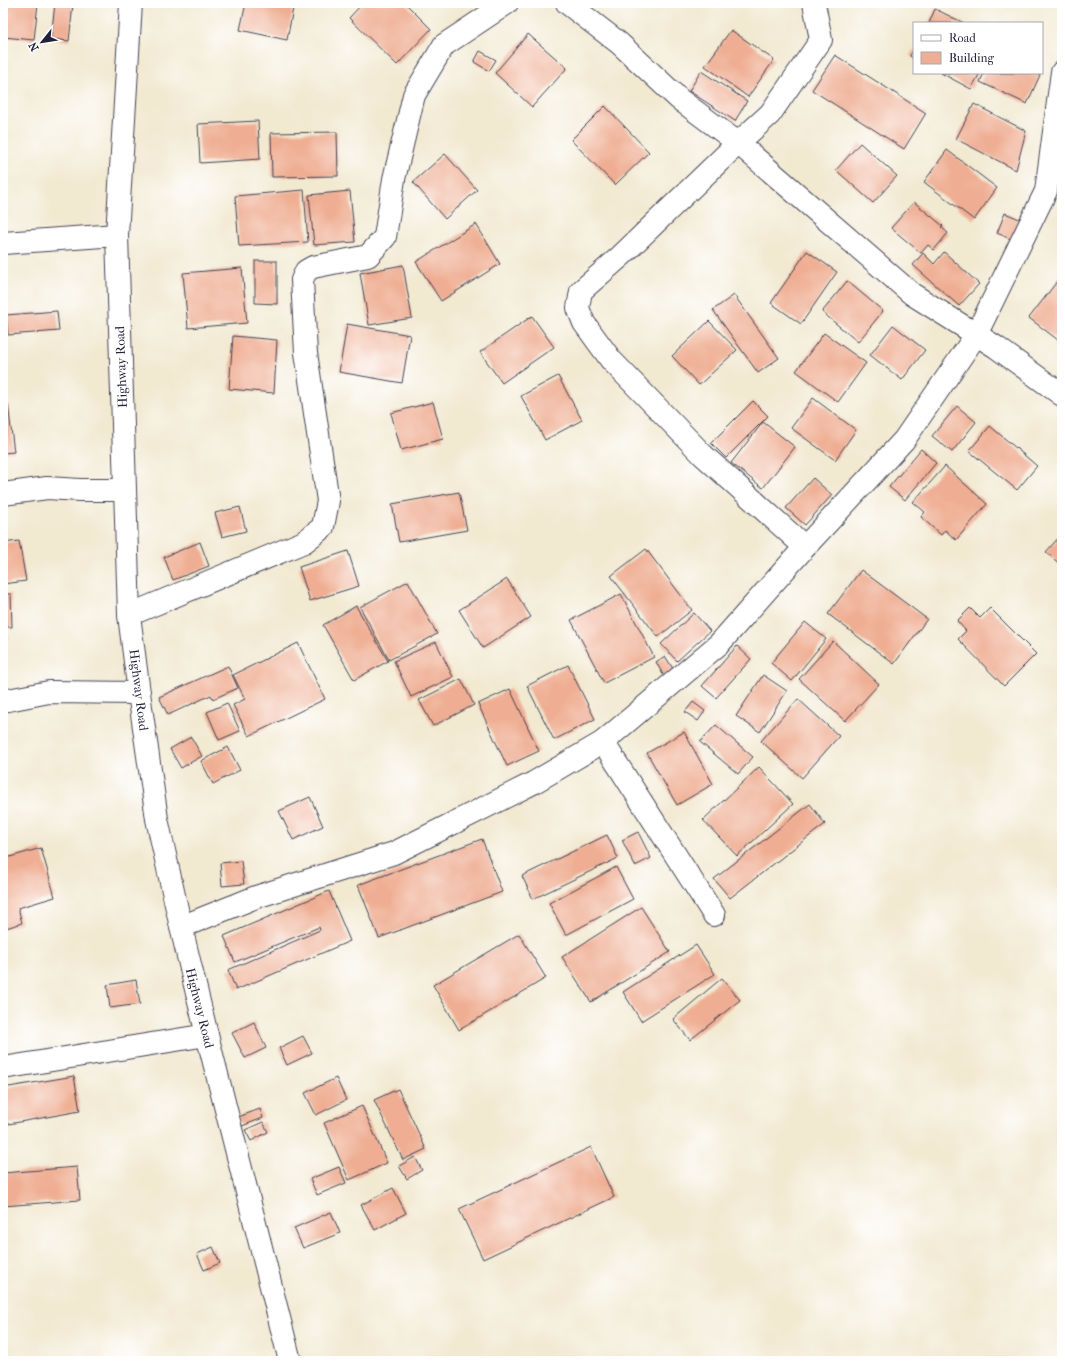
<svg xmlns="http://www.w3.org/2000/svg" width="1065" height="1364" font-family="'IM FELL French Canon',serif">
  <style>
    .building { fill: #efae93 }
    .lines { fill: none; stroke-linecap: round; stroke-linejoin: round }
    .minor-casing { stroke: #414052; stroke-width: 24 }
    .minor { stroke: #fff; stroke-width: 22 }
    .labels { text-anchor: middle; dominant-baseline: central; stroke-width: 3.5; stroke-linejoin: round; paint-order: stroke }
    .street-label { font-size: 13px; fill: #22223b; stroke: #fff }
  </style>
  <rect width="100%" height="100%" fill="#fff"/>
  <filter id="ink" filterUnits="userSpaceOnUse"><feTurbulence type="fractalNoise" baseFrequency=".025" numOctaves="2"/><feDisplacementMap in="SourceGraphic" scale="8" xChannelSelector="R" yChannelSelector="G"/><feConvolveMatrix kernelMatrix="1 2 1 2 8 2 1 2 1" color-interpolation-filters="sRGB"/></filter>
  <filter id="wash" filterUnits="userSpaceOnUse"><feTurbulence type="fractalNoise" baseFrequency=".012" numOctaves="4" result="noise"/><feDisplacementMap in="SourceGraphic" scale="16" xChannelSelector="R" yChannelSelector="G"/><feGaussianBlur stdDeviation="0.9" result="paint"/><feColorMatrix in="noise" values="0 0 0 0 0 0 0 0 0 0 0 0 0 0 0 0 0 1.4 0 .05"/><feComposite in="paint" operator="in"/></filter>
  <g filter="url(#wash)">
    <rect width="100%" height="100%" fill="#f2e9d1"/>
    <g id="blocks">
      <!-- building -->
      <g class="building">
        <polygon points="3,3 38,3 34,40 3,37"/>
        <polygon points="55,3 73,4 69,41 51,39"/>
        <polygon points="246,3 294,3 287,40 240,30"/>
        <polygon points="363,3 405,3 431,29 397,65 349,18"/>
        <polygon points="935,9 964,23 929,23"/>
        <polygon points="731,30 774,60 748,97 705,66"/>
        <polygon points="528,34 567,68 532,107 495,73"/>
        <polygon points="914,48 914,59 910,56"/>
        <polygon points="480,51 496,60 489,71 474,62"/>
        <polygon points="835,55 926,113 904,149 812,90"/>
        <polygon points="701,71 747,101 735,121 689,91"/>
        <polygon points="941,73 980,73 971,89"/>
        <polygon points="984,73 1036,73 1040,75 1027,104 980,82"/>
        <polygon points="974,104 1026,131 1016,170 956,139"/>
        <polygon points="605,106 649,152 615,185 571,140"/>
        <polygon points="258,121 260,159 200,163 198,124"/>
        <polygon points="337,132 338,176 272,177 271,133"/>
        <polygon points="860,143 897,176 873,203 836,170"/>
        <polygon points="947,150 997,188 974,220 924,182"/>
        <polygon points="445,154 477,190 445,219 413,182"/>
        <polygon points="304,190 308,242 239,246 235,196"/>
        <polygon points="350,191 355,242 314,245 309,195"/>
        <polygon points="914,202 943,226 941,227 948,233 934,250 928,245 921,253 891,228"/>
        <polygon points="1005,213 1022,220 1013,240 997,233"/>
        <polygon points="476,224 500,264 441,301 416,262"/>
        <polygon points="807,251 837,272 801,324 771,303"/>
        <polygon points="944,252 979,284 959,306 913,265 923,253 934,264"/>
        <polygon points="255,261 277,261 277,304 255,303"/>
        <polygon points="403,265 412,318 369,325 360,273"/>
        <polygon points="242,268 247,323 188,328 183,273"/>
        <polygon points="1062,275 1062,343 1029,318"/>
        <polygon points="847,281 883,311 858,342 822,312"/>
        <polygon points="734,295 779,358 758,373 713,310"/>
        <polygon points="3,307 6,324 3,324"/>
        <polygon points="57,311 59,331 8,335 6,315"/>
        <polygon points="532,316 554,347 502,383 480,352"/>
        <polygon points="709,321 737,350 699,385 672,356"/>
        <polygon points="347,324 410,335 402,383 339,372"/>
        <polygon points="893,325 925,350 902,380 870,355"/>
        <polygon points="824,333 866,363 838,402 796,371"/>
        <polygon points="233,336 277,340 274,393 229,389"/>
        <polygon points="558,376 582,420 545,440 521,396"/>
        <polygon points="813,398 856,430 835,460 791,428"/>
        <polygon points="753,401 768,416 726,458 711,443"/>
        <polygon points="433,402 443,439 401,450 391,413"/>
        <polygon points="8,404 14,452 3,453 3,405"/>
        <polygon points="957,406 976,422 952,452 932,436"/>
        <polygon points="763,422 795,447 763,488 731,463"/>
        <polygon points="990,426 1037,466 1017,490 969,451"/>
        <polygon points="921,449 936,463 905,500 889,487"/>
        <polygon points="945,466 987,504 956,540 945,530 941,535 921,517 925,512 913,502"/>
        <polygon points="813,478 832,495 805,525 786,508"/>
        <polygon points="459,492 467,530 399,542 392,504"/>
        <polygon points="240,507 246,531 222,537 215,513"/>
        <polygon points="1060,536 1062,538 1062,566 1046,552"/>
        <polygon points="19,541 26,581 3,584 3,543"/>
        <polygon points="200,542 209,566 173,580 164,557"/>
        <polygon points="646,549 692,610 658,637 611,576"/>
        <polygon points="348,551 359,586 310,601 299,567"/>
        <polygon points="861,570 927,619 894,664 828,614"/>
        <polygon points="507,579 531,617 483,648 459,610"/>
        <polygon points="408,581 437,634 389,660 360,607"/>
        <polygon points="3,594 11,594 12,627 6,627 7,642 3,643"/>
        <polygon points="621,594 654,657 604,683 571,620"/>
        <polygon points="356,606 388,661 354,680 323,625"/>
        <polygon points="970,608 980,618 990,608 1036,654 1004,686 958,639 966,631 957,621"/>
        <polygon points="694,613 710,631 677,661 661,644"/>
        <polygon points="805,622 826,639 792,681 771,663"/>
        <polygon points="833,641 879,684 845,721 799,679"/>
        <polygon points="436,642 453,677 411,697 394,661"/>
        <polygon points="298,643 325,699 249,736 233,705 245,699 233,675"/>
        <polygon points="737,646 751,659 716,698 702,686"/>
        <polygon points="665,656 675,672 665,678 656,662"/>
        <polygon points="568,665 595,719 554,740 527,686"/>
        <polygon points="228,666 238,688 213,699 211,695 168,715 159,697"/>
        <polygon points="763,675 787,691 760,732 736,716"/>
        <polygon points="461,679 474,705 433,726 419,700"/>
        <polygon points="510,689 539,751 507,766 478,704"/>
        <polygon points="798,699 839,736 802,778 761,741"/>
        <polygon points="693,702 705,711 698,721 685,712"/>
        <polygon points="227,703 240,731 219,740 207,712"/>
        <polygon points="716,725 753,757 738,774 700,742"/>
        <polygon points="684,732 713,784 677,805 647,753"/>
        <polygon points="191,737 202,756 181,768 170,749"/>
        <polygon points="228,747 240,770 213,784 201,761"/>
        <polygon points="759,767 793,804 737,856 703,820"/>
        <polygon points="310,797 323,826 293,840 279,811"/>
        <polygon points="810,804 825,824 730,898 714,879"/>
        <polygon points="638,832 651,858 635,866 622,840"/>
        <polygon points="607,835 618,858 533,899 522,876"/>
        <polygon points="482,839 502,892 379,938 358,885"/>
        <polygon points="41,848 55,897 18,908 22,923 3,929 3,859"/>
        <polygon points="241,861 244,884 222,886 220,863"/>
        <polygon points="616,867 633,899 566,935 549,903"/>
        <polygon points="329,891 350,941 236,990 228,970 320,930 319,927 235,962 224,936"/>
        <polygon points="641,907 670,952 591,1002 562,957"/>
        <polygon points="519,934 546,978 459,1030 433,985"/>
        <polygon points="696,945 715,974 641,1021 623,992"/>
        <polygon points="722,978 740,1000 690,1040 673,1019"/>
        <polygon points="136,980 140,1004 110,1008 107,985"/>
        <polygon points="254,1022 266,1048 245,1058 232,1033"/>
        <polygon points="303,1036 312,1053 287,1065 279,1048"/>
        <polygon points="74,1076 80,1111 3,1125 3,1088"/>
        <polygon points="336,1078 346,1100 316,1115 305,1093"/>
        <polygon points="398,1089 426,1149 403,1160 374,1100"/>
        <polygon points="362,1106 387,1163 349,1180 324,1123"/>
        <polygon points="260,1109 263,1118 242,1126 238,1117"/>
        <polygon points="263,1122 268,1132 251,1141 245,1130"/>
        <polygon points="591,1147 614,1197 483,1259 459,1209"/>
        <polygon points="415,1157 422,1170 407,1179 399,1166"/>
        <polygon points="77,1167 80,1200 3,1206 3,1173"/>
        <polygon points="339,1167 346,1183 317,1195 310,1179"/>
        <polygon points="393,1188 406,1213 375,1230 361,1205"/>
        <polygon points="331,1212 340,1233 303,1248 294,1228"/>
        <polygon points="213,1247 220,1263 204,1270 197,1254"/>
      </g>
    </g>
  </g>
  <g filter="url(#ink)">
    <use href="#blocks" fill-opacity="0" stroke="#414052" stroke-width="1"/>
    <g class="lines">
      <!-- minor casing -->
      <g class="minor-casing">
        <g id="minor">
          <polyline points="131,3 117,235 129,615 139,693 157,819 181,927 207,1035 290,1361"/>
          <polyline points="567,3 619,43 679,99 738,143 912,294 996,347 1062,395"/>
          <polyline points="3,243 117,235"/>
          <polyline points="3,494 47,488 80,490 124,490"/>
          <polyline points="805,547 703,455 611,360 584,323 578,308 581,291 621,256 738,143 770,114 821,40 814,3"/>
          <polyline points="129,615 304,542 323,527 328,501 306,353 302,280 306,271 313,267 368,256 385,237 394,179 414,95 444,45 507,3"/>
          <polyline points="3,701 49,692 139,693"/>
          <polyline points="603,742 714,915"/>
          <polyline points="181,927 256,897 394,853 533,783 603,742 719,644 805,547 904,440 976,335 1046,191 1062,72"/>
          <polyline points="3,1068 207,1035"/>
        </g>
      </g>
      <!-- minor -->
      <use href="#minor" class="minor"/>
    </g>
  </g>
  <g class="labels">
    <!-- street labels -->
    <g class="street-label">
      <text transform="translate(121 367) rotate(-92)">Highway Road</text>
      <text transform="translate(139 690) rotate(83)">Highway Road</text>
      <text transform="translate(200 1008) rotate(76)">Highway Road</text>
    </g>
  </g>
  <!-- margin -->
  <rect width="1065" height="1364" fill="none" stroke="#fff" stroke-width="16"/>
  <!-- legend -->
  <rect x="913" y="22" width="130" height="52" fill="#ffffff" stroke="#a7a7b1"/>
  <rect x="921" y="35" width="20" height="6" fill="#ffffff" stroke="#a7a7b1"/>
  <text x="949" y="42" font-size="12" fill="#22223b">Road</text>
  <rect x="921" y="52" width="20" height="12" fill="#efae93" stroke="#a7a7b1"/>
  <text x="949" y="62" font-size="12" fill="#22223b">Building</text>
  <!-- north arrow -->
  <g transform="translate(42 42) rotate(240)" stroke="#ffffff" stroke-width="3" paint-order="stroke">
  <path d="M0-3L7 15L0 10L-7 15Z" fill="#22223b"/>
  <text y="-6" font-size="11" font-weight="bold" text-anchor="middle" fill="#22223b">N</text>
  </g>
</svg>
